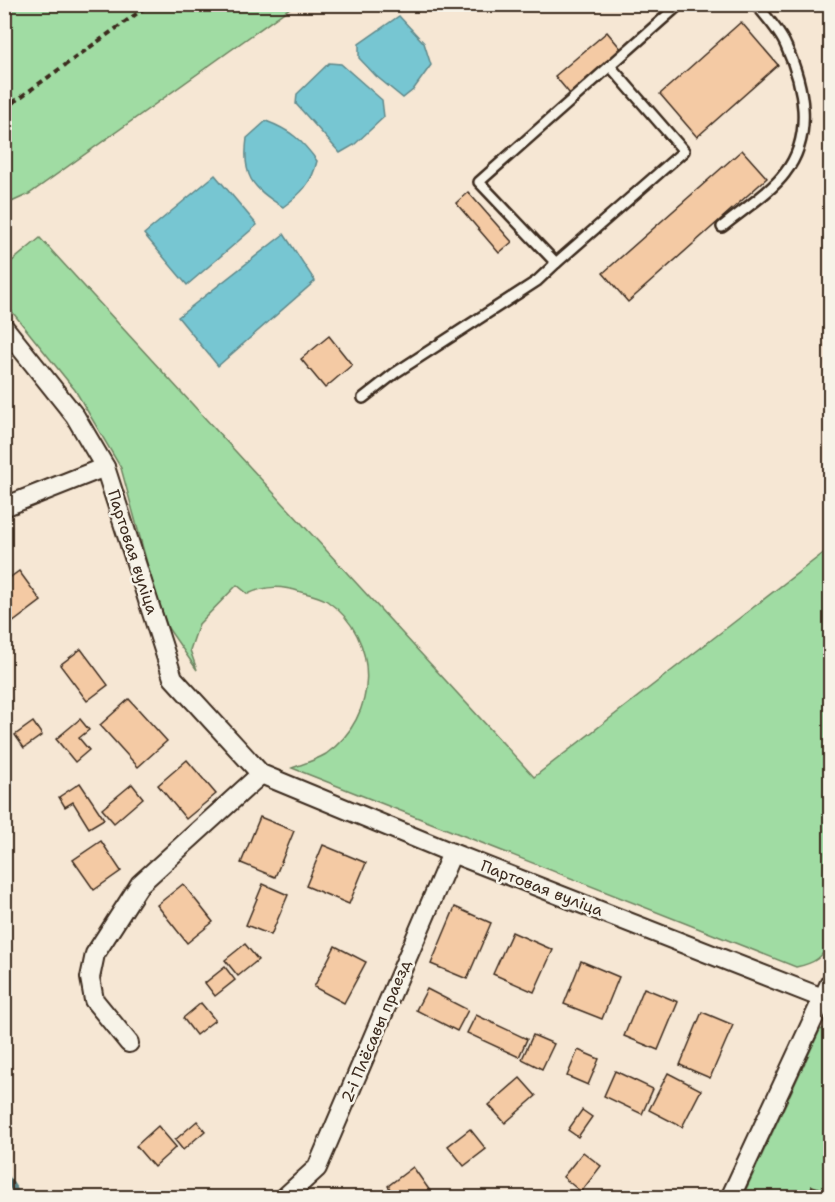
<svg xmlns="http://www.w3.org/2000/svg" width="835" height="1202" font-family="'Shantell Sans',sans-serif">
  <style>
    .green { fill: #a0dca3; stroke: #6e8360; stroke-width: 1.5 }
    .water { fill: #77c6d2; stroke: #5f888a; stroke-width: 1.5 }
    .lines { fill: none; stroke-linecap: round; stroke-linejoin: round }
    .stream { stroke: #5f888a; stroke-width: 6 }
    .building { fill: #f4caa4; stroke: #3b2a1e; stroke-width: 1.5 }
    .lane-casing { stroke: #3b2a1e; stroke-width: 14 }
    .street-casing { stroke: #3b2a1e; stroke-width: 22 }
    .path { stroke: #3b2a1e; stroke-width: 4; stroke-dasharray: 6 4.5; stroke-linecap: butt }
    .lane { stroke: #f7f3e8; stroke-width: 9 }
    .street { stroke: #f7f3e8; stroke-width: 18 }
    .labels { text-anchor: middle; dominant-baseline: central; stroke-width: 5; stroke-linejoin: round; paint-order: stroke }
    .street-label { font-size: 16px; fill: #3b2a1e; stroke: #f7f3e8 }
  </style>
  <rect width="100%" height="100%" fill="#f6e7d4"/>
  <filter id="ink" filterUnits="userSpaceOnUse"><feTurbulence type="fractalNoise" baseFrequency=".0167" numOctaves="2"/><feDisplacementMap in="SourceGraphic" scale="12" xChannelSelector="R" yChannelSelector="G"/><feConvolveMatrix kernelMatrix="1 2 1 2 8 2 1 2 1" color-interpolation-filters="sRGB"/></filter>
  <g filter="url(#ink)">
    <!-- green -->
    <g class="green">
      <polygon points="4,5 5,4 294,5 29,194 5,205"/>
      <path d="M 40,238 L 534,777 L 830,548 L 830,940 C 823,958 815,963 796,967 L 292,768 C 303,764 316,760 326,754 C 379,717 381,638 327,601 C 320,596 309,594 301,592 C 282,586 267,585 248,594 L 237,585 L 199,624 L 190,650 L 197,670 L 168,628 L 153,585 L 121,468 L 75,390 L 5,303 L 5,267 Z"/>
      <polygon points="830,1026 830,1197 742,1198 820,1030"/>
    </g>
    <!-- water -->
    <g class="water">
      <polygon points="399,16 424,43 431,65 413,90 403,98 376,76 359,58 359,44"/>
      <polygon points="329,63 341,64 382,100 384,117 354,145 340,153 296,104 297,94"/>
      <path d="M 266,121 C 290,130 302,140 317,161 C 312,183 301,194 283,207 C 251,187 242,176 247,138 Z"/>
      <polygon points="215,175 257,225 187,285 144,234"/>
      <polygon points="284,234 315,281 218,366 178,317"/>
    </g>
    <g class="lines">
      <!-- stream -->
      <polyline class="stream" points="4,1174 20,1198"/>
    </g>
    <!-- building -->
    <g class="building">
      <polygon points="741,22 778,65 697,137 660,94"/>
      <polygon points="607,32 622,50 570,94 555,76"/>
      <polygon points="742,150 767,178 628,302 603,273"/>
      <polygon points="468,192 512,242 499,253 456,203"/>
      <polygon points="329,336 352,365 325,388 301,359"/>
      <polygon points="19,571 41,601 12,623 4,613 4,582"/>
      <polygon points="81,649 108,685 87,701 60,665"/>
      <polygon points="129,699 167,741 138,767 100,725"/>
      <polygon points="80,719 89,730 79,738 89,750 75,762 56,739"/>
      <polygon points="33,722 42,735 24,748 15,735"/>
      <polygon points="187,760 216,794 186,819 158,785"/>
      <polygon points="80,783 104,819 89,828 73,802 65,807 59,797"/>
      <polygon points="132,784 143,798 114,823 102,809"/>
      <polygon points="260,817 294,831 275,877 241,863"/>
      <polygon points="101,841 121,871 94,890 73,860"/>
      <polygon points="323,845 366,863 349,904 306,886"/>
      <polygon points="183,884 213,922 187,943 157,905"/>
      <polygon points="263,884 288,895 271,935 246,925"/>
      <polygon points="455,907 491,923 467,979 431,964"/>
      <polygon points="512,932 553,950 534,992 493,974"/>
      <polygon points="245,944 258,960 238,976 225,960"/>
      <polygon points="335,946 366,962 344,1003 314,987"/>
      <polygon points="581,961 619,977 602,1019 564,1004"/>
      <polygon points="225,967 235,980 215,996 205,983"/>
      <polygon points="644,988 678,1002 658,1050 624,1036"/>
      <polygon points="427,989 468,1010 457,1031 416,1010"/>
      <polygon points="201,1003 215,1020 196,1035 183,1018"/>
      <polygon points="702,1012 733,1025 710,1078 680,1065"/>
      <polygon points="476,1015 527,1039 519,1057 467,1033"/>
      <polygon points="533,1035 554,1044 542,1069 522,1059"/>
      <polygon points="578,1050 599,1059 588,1085 567,1076"/>
      <polygon points="615,1071 653,1089 642,1114 604,1096"/>
      <polygon points="668,1073 701,1090 682,1127 649,1110"/>
      <polygon points="520,1078 536,1096 505,1123 489,1105"/>
      <polygon points="582,1110 592,1117 578,1137 568,1130"/>
      <polygon points="197,1121 205,1131 183,1150 175,1140"/>
      <polygon points="158,1126 176,1147 154,1167 136,1146"/>
      <polygon points="470,1129 486,1149 464,1166 448,1146"/>
      <polygon points="583,1152 601,1166 581,1192 563,1177"/>
      <polygon points="413,1167 435,1198 396,1198 388,1186"/>
      <polygon points="812,1186 822,1189 820,1198 809,1198"/>
    </g>
    <g class="lines">
      <!-- lane casing -->
      <g class="lane-casing">
        <g id="lane">
          <path d="M 722,227 C 741,211 771,192 785,173 C 814,136 804,85 786,46 C 780,31 766,17 756,4"/>
          <polyline points="556,263 684,151 610,66"/>
          <polyline points="363,398 395,373 537,281 556,263 479,182 680,4"/>
        </g>
      </g>
      <!-- street casing -->
      <g class="street-casing">
        <g id="street">
          <polyline points="4,327 75,416 105,467 173,678 261,774 452,853 830,1001"/>
          <polyline points="4,507 105,467"/>
          <polyline points="129,1043 94,1000 90,978 95,954 140,884 261,774"/>
          <polyline points="284,1198 317,1168 452,853"/>
          <polyline points="730,1198 830,983"/>
        </g>
      </g>
      <!-- path -->
      <polyline class="path" points="4,109 150,4"/>
      <!-- lane -->
      <use href="#lane" class="lane"/>
      <!-- street -->
      <use href="#street" class="street"/>
    </g>
  </g>
  <g class="labels">
    <!-- street labels -->
    <g class="street-label">
      <text transform="translate(133 552) rotate(72)">Партовая вуліца</text>
      <text transform="translate(542 888) rotate(21)">Партовая вуліца</text>
      <text transform="translate(376 1031) rotate(-67)">2-і Плёсавы праезд</text>
    </g>
  </g>
  <!-- margin -->
  <rect width="835" height="1202" fill="none" stroke="#f7f3e8" stroke-width="24"/>
  <rect x="12" y="12" width="811" height="1178" fill="none" stroke="#3b2a1e" stroke-width="2" filter="url(#ink)"/>
</svg>
